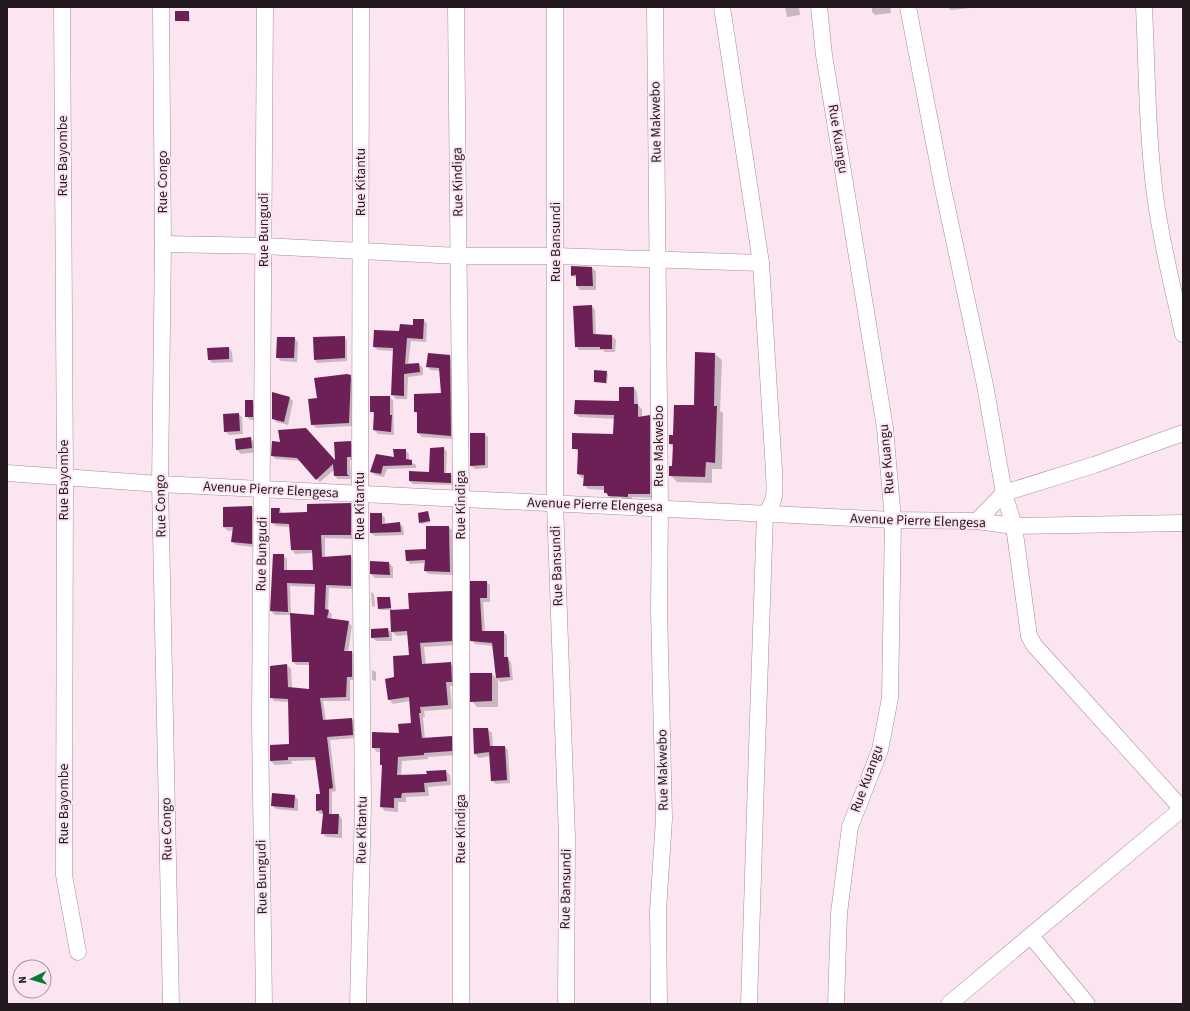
<svg xmlns="http://www.w3.org/2000/svg" width="1190" height="1011" font-family="'Source Sans 3',sans-serif">
  <style>
    .shadow { fill: #0003; fill-rule: evenodd }
    .building { fill: #6d2055 }
    .lines { fill: none; stroke-linecap: round; stroke-linejoin: round }
    .minor-casing { stroke: #a9899c; stroke-width: 17 }
    .minor { stroke: #fff; stroke-width: 16 }
    .labels { text-anchor: middle; dominant-baseline: central; stroke-width: 4; stroke-linejoin: round; paint-order: stroke }
    .street-label { font-size: 14px; fill: #251920; stroke: #fbe5f1 }
  </style>
  <rect width="100%" height="100%" fill="#fbe5f1"/>
  <!-- shadow -->
  <g class="shadow">
    <polygon points="785,7 799,7 800,15 787,17"/>
    <polygon points="872,7 890,7 891,13 875,15 872,12"/>
    <polygon points="948,7 970,7 970,8 951,10"/>
    <polygon points="189,12 190,22 176,20"/>
    <polygon points="592,268 596,271 596,290 580,290 577,286 577,279 572,275"/>
    <polygon points="592,306 595,310 596,335 612,336 616,340 615,352 605,352 603,350 579,350 576,346"/>
    <polygon points="424,320 427,324 426,342 411,341 408,365 419,364 423,368 423,375 408,377 407,399 396,399 392,395 394,351 378,350 374,347"/>
    <polygon points="344,337 347,340 347,361 317,363 315,360"/>
    <polygon points="294,338 298,342 297,362 281,361 277,357"/>
    <polygon points="229,348 232,352 233,362 212,363 209,359"/>
    <polygon points="715,354 722,360 720,411 723,413 722,469 712,469 712,483 677,482 670,475 673,467 674,448 670,444 670,436 674,436 695,406"/>
    <polygon points="450,356 453,360 454,439 422,437 418,433 418,414 415,412 442,394 440,371 431,370 427,367"/>
    <polygon points="606,372 608,374 607,384 595,381"/>
    <polygon points="350,376 354,380 352,426 316,428 312,424 318,399"/>
    <polygon points="634,388 637,392 638,405 642,409 642,417 649,416 653,419 654,498 632,497 632,501 612,500 605,492 605,490 588,489 584,485 585,478 582,478 578,474 579,452 573,448 614,435 615,419 579,417 575,414 620,402"/>
    <polygon points="389,397 393,400 394,435 378,434 374,430 375,415 371,411"/>
    <polygon points="289,398 293,401 288,425 276,422 273,418"/>
    <polygon points="252,401 256,405 256,420 250,420 246,416"/>
    <polygon points="238,414 242,417 243,434 229,435 225,431"/>
    <polygon points="485,434 488,437 488,468 475,469 471,466"/>
    <polygon points="250,438 254,442 256,452 241,454 237,450"/>
    <polygon points="273,442 336,462 350,442 354,446 354,460 350,460 351,479 338,479 335,476 335,469 320,482 301,461 276,459 272,456"/>
    <polygon points="444,448 447,452 446,474 451,474 454,477 454,485 413,484 410,481 430,473"/>
    <polygon points="405,450 409,454 409,461 416,465 416,468 387,469 384,477 375,475 371,472"/>
    <path d="M 350,504 L 354,508 L 354,539 L 325,538 L 325,558 L 351,556 L 354,560 L 354,589 L 329,588 L 328,611 L 332,614 L 331,620 L 348,622 L 352,626 L 348,652 L 352,652 L 355,656 L 356,680 L 350,680 L 350,701 L 323,701 L 326,721 L 352,719 L 356,722 L 356,738 L 330,740 L 336,791 L 332,792 L 332,815 L 339,815 L 342,819 L 342,838 L 326,837 L 322,833 L 324,814 L 320,814 L 317,810 L 321,795 L 316,760 L 291,761 L 292,764 L 275,765 L 271,761 L 271,746 L 290,745 L 289,702 L 274,701 L 271,697 L 271,667 L 287,665 L 291,669 L 292,688 L 310,690 L 310,665 L 297,665 L 293,662 L 291,615 L 275,615 L 271,611 L 283,555 L 287,559 L 287,571 L 314,571 L 313,553 L 295,554 L 292,550 L 290,527 L 276,526 L 272,523 L 279,509 L 283,514 L 308,513 ZM 290,586 L 316,587 L 315,616 L 291,614 Z"/>
    <polygon points="252,507 255,511 255,547 236,545 232,542 234,530 228,531 224,527"/>
    <polygon points="428,512 431,522 422,524 420,522"/>
    <polygon points="381,514 385,518 385,525 399,523 403,527 404,535 375,536 371,533"/>
    <polygon points="449,527 452,530 453,575 429,574 425,571 426,563 410,564 407,560 427,550"/>
    <polygon points="389,563 393,567 393,578 375,578 371,574"/>
    <polygon points="472,582 486,582 490,585 490,602 483,602 485,632 503,632 507,635 507,658 511,662 513,680 500,682 498,679 498,707 477,707 472,701 492,674 497,679 494,646 475,644 472,640"/>
    <polygon points="371,592 374,594 375,607 372,606"/>
    <polygon points="451,592 456,596 456,645 424,647 426,665 451,664 455,668 456,686 450,686 452,709 424,711 425,717 423,717 425,739 451,737 456,742 456,755 428,757 428,759 402,761 401,776 428,775 446,771 450,775 451,785 428,787 429,796 406,797 406,802 398,802 398,812 385,811 381,807 383,766 381,764 381,752 377,752 373,747 400,734 412,724 410,701 393,704 389,699 395,678 410,656 408,635 397,636 392,632 391,610 380,610 378,598 390,598 392,611 410,610"/>
    <polygon points="388,629 392,633 392,641 376,641 372,637"/>
    <polygon points="372,670 376,672 376,681 372,680"/>
    <polygon points="474,729 488,730 492,733 493,747 505,747 508,750 510,783 496,784 492,781 490,756 479,758 475,754"/>
    <polygon points="295,796 298,800 298,811 276,809 272,805"/>
  </g>
  <!-- building -->
  <g class="building">
    <rect x="175" y="11" width="14" height="10"/>
    <polygon points="571,266 592,267 593,286 576,286 576,275 571,276"/>
    <polygon points="592,305 593,334 612,335 612,349 600,349 600,347 575,347 573,306"/>
    <polygon points="413,319 424,319 423,339 407,338 405,364 419,363 420,372 404,374 404,396 391,395 393,348 373,347 374,330 399,331 400,324 413,325"/>
    <polygon points="345,336 345,358 314,360 313,337"/>
    <polygon points="277,337 295,337 294,358 276,358"/>
    <polygon points="229,347 229,359 208,360 207,348"/>
    <polygon points="695,352 715,353 714,406 717,406 715,463 706,462 705,477 669,476 669,466 672,466 673,444 669,444 669,435 673,435 674,405 694,405"/>
    <polygon points="428,353 450,355 451,436 417,433 417,412 414,412 414,394 441,393 439,368 426,367"/>
    <polygon points="594,370 607,371 606,383 594,382"/>
    <polygon points="347,374 351,375 349,423 311,425 308,399 317,398 314,378"/>
    <polygon points="619,387 634,387 634,404 638,404 638,417 650,415 650,494 628,494 628,497 608,496 607,493 604,493 604,486 583,486 584,475 577,474 578,449 572,449 572,433 613,434 614,415 574,414 575,400 619,401"/>
    <polygon points="272,392 290,397 284,422 272,419"/>
    <polygon points="370,396 390,396 390,415 392,415 391,432 373,430 374,412 370,412"/>
    <rect x="245" y="400" width="8" height="17"/>
    <polygon points="239,413 240,431 224,432 223,414"/>
    <polygon points="306,428 335,460 334,442 351,441 351,457 347,457 347,474 349,476 334,476 333,464 316,480 297,458 271,456 272,441 280,442 278,430"/>
    <polygon points="470,433 485,433 485,465 470,466"/>
    <polygon points="251,437 252,448 236,450 235,439"/>
    <polygon points="444,447 444,473 451,473 451,483 409,481 409,471 429,472 430,448"/>
    <polygon points="393,449 406,449 406,459 412,460 412,465 383,466 381,474 370,472 376,454 394,457"/>
    <polygon points="351,503 351,535 321,535 322,557 351,555 351,586 326,585 325,609 329,610 327,618 349,621 344,651 352,651 352,677 347,677 346,697 320,698 323,720 352,718 353,735 327,737 333,788 329,789 329,814 339,814 338,834 321,834 323,814 322,810 316,811 316,794 320,794 315,757 288,757 288,760 270,761 270,745 289,744 288,699 270,698 270,666 287,664 288,687 309,689 309,662 292,662 290,613 314,615 315,584 287,583 288,612 270,611 273,554 284,554 284,570 313,570 312,550 291,550 289,524 271,523 271,508 280,508 279,513 307,512 307,504"/>
    <polygon points="252,506 252,544 231,542 233,527 223,527 223,507"/>
    <polygon points="428,511 430,521 419,523 418,513"/>
    <polygon points="370,513 382,513 382,524 400,522 401,532 370,533"/>
    <polygon points="426,526 449,526 450,572 424,571 425,560 406,561 405,550 426,549"/>
    <polygon points="370,561 389,562 390,575 370,574"/>
    <polygon points="470,581 487,581 487,598 480,598 482,631 504,631 504,657 508,657 510,677 496,678 492,643 470,641"/>
    <polygon points="452,591 452,641 420,643 422,664 451,662 452,682 446,682 448,705 420,707 421,713 419,713 422,738 452,736 452,751 424,753 424,755 398,757 397,775 427,774 426,771 446,770 447,781 424,783 425,792 402,793 401,798 394,798 394,808 380,807 382,765 380,765 380,748 372,748 372,732 399,733 398,724 411,723 409,697 388,700 385,679 394,677 393,656 409,655 407,631 391,632 390,610 409,609 408,593"/>
    <polygon points="377,597 390,597 391,608 378,609"/>
    <polygon points="388,628 389,637 371,638 371,629"/>
    <polygon points="470,673 492,673 492,701 470,702"/>
    <polygon points="473,728 488,728 490,746 505,746 507,780 491,781 489,752 474,754"/>
    <polygon points="272,793 295,795 294,808 271,806"/>
  </g>
  <g class="lines">
    <!-- minor casing -->
    <g class="minor-casing">
      <g id="minor">
        <polyline points="62,7 65,476 64,875 78,952"/>
        <polyline points="161,7 163,244 160,484 171,1004"/>
        <polyline points="456,7 461,500 461,1004"/>
        <polyline points="555,7 555,503 567,837 566,1004"/>
        <polyline points="655,7 660,508 659,610 664,819 658,911 659,1004"/>
        <path d="M 722,7 L 761,263 L 774,471 C 774,488 778,500 765,514 C 760,677 753,841 749,1004"/>
        <polyline points="819,7 824,55 885,428 893,520 890,698 880,750 850,827 839,913 836,1004"/>
        <polyline points="908,7 942,184 985,385 1004,493 1014,526 1029,636 1034,645 1183,810"/>
        <path d="M 1144,7 C 1147,69 1147,133 1155,195 C 1161,242 1173,288 1183,334"/>
        <polyline points="163,244 264,246 459,256 556,256 761,263"/>
        <polyline points="7,473 160,484 893,520 977,521 1014,526 1183,523"/>
        <polyline points="977,521 1004,493 1094,465 1183,433"/>
        <polyline points="1031,936 1087,1004"/>
        <polyline points="264,1004 260,722 265,7"/>
        <polyline points="358,1004 363,805 360,494 361,7"/>
        <polyline points="949,1004 1183,808"/>
      </g>
    </g>
    <!-- minor -->
    <use href="#minor" class="minor"/>
  </g>
  <g class="labels">
    <!-- street labels -->
    <g class="street-label">
      <text transform="translate(656 122) rotate(-91)">Rue Makwebo</text>
      <text transform="translate(838 139) rotate(81)">Rue Kuangu</text>
      <text transform="translate(63 156) rotate(-90)">Rue Bayombe</text>
      <text transform="translate(163 182) rotate(-90)">Rue Congo</text>
      <text transform="translate(361 182) rotate(-90)">Rue Kitantu</text>
      <text transform="translate(458 182) rotate(-91)">Rue Kindiga</text>
      <text transform="translate(264 230) rotate(-90)">Rue Bungudi</text>
      <text transform="translate(556 242) rotate(-90)">Rue Bansundi</text>
      <text transform="translate(659 446) rotate(-90)">Rue Makwebo</text>
      <text transform="translate(887 459) rotate(-95)">Rue Kuangu</text>
      <text transform="translate(64 480) rotate(-90)">Rue Bayombe</text>
      <text transform="translate(271 490) rotate(3)">Avenue Pierre Elengesa</text>
      <text transform="translate(461 505) rotate(-90)">Rue Kindiga</text>
      <text transform="translate(595 505) rotate(2)">Avenue Pierre Elengesa</text>
      <text transform="translate(161 506) rotate(-91)">Rue Congo</text>
      <text transform="translate(360 506) rotate(-90)">Rue Kitantu</text>
      <text transform="translate(918 521) rotate(2)">Avenue Pierre Elengesa</text>
      <text transform="translate(262 554) rotate(-89)">Rue Bungudi</text>
      <text transform="translate(557 566) rotate(-92)">Rue Bansundi</text>
      <text transform="translate(663 770) rotate(-91)">Rue Makwebo</text>
      <text transform="translate(867 779) rotate(-70)">Rue Kuangu</text>
      <text transform="translate(64 804) rotate(-90)">Rue Bayombe</text>
      <text transform="translate(167 829) rotate(-91)">Rue Congo</text>
      <text transform="translate(461 829) rotate(-90)">Rue Kindiga</text>
      <text transform="translate(362 830) rotate(-89)">Rue Kitantu</text>
      <text transform="translate(262 877) rotate(-91)">Rue Bungudi</text>
      <text transform="translate(566 889) rotate(-89)">Rue Bansundi</text>
    </g>
  </g>
  <!-- border -->
  <rect width="1190" height="1011" fill="none" stroke="#251920" stroke-width="16"/>
  <!-- north arrow -->
  <g transform="translate(32 979) rotate(265)"><circle r="19" fill="#fbe5f1" stroke="#a5939d"/>
  <path d="M0-3L7 15L0 10L-7 15Z" fill="#047c33"/>
  <text y="-6" font-size="11" font-weight="bold" text-anchor="middle" fill="#251920">N</text>
  </g>
</svg>
